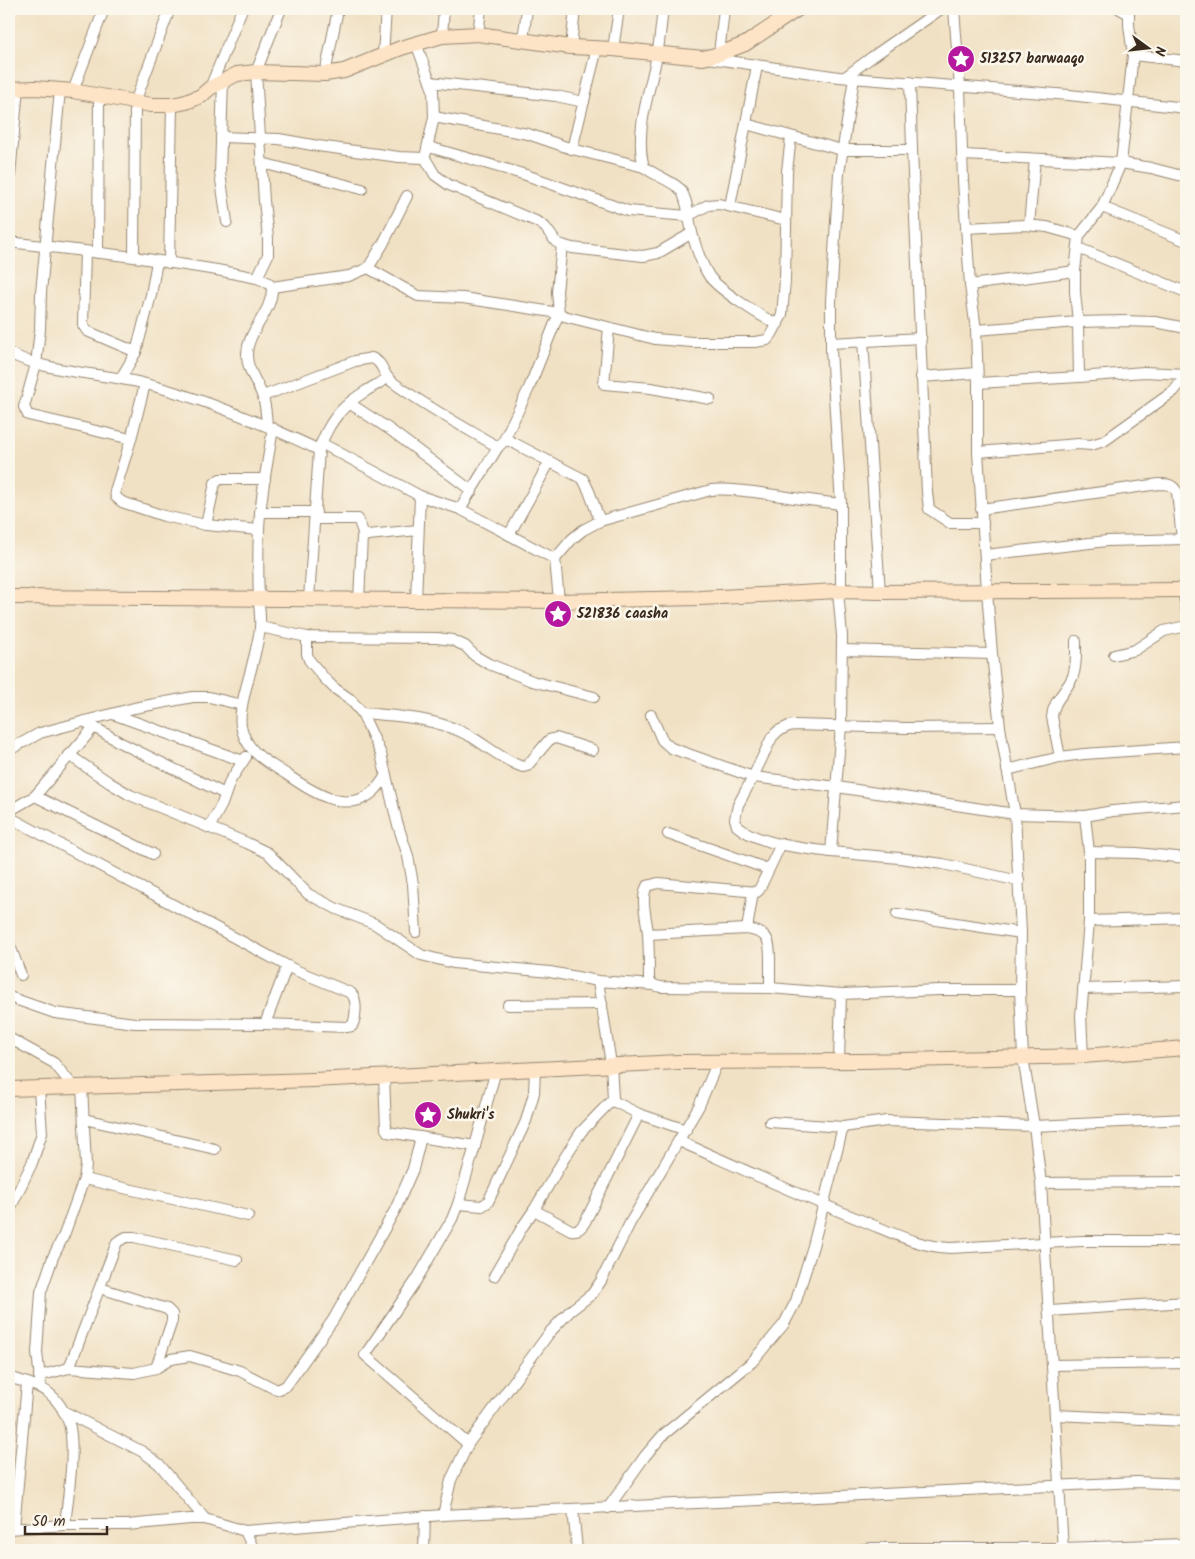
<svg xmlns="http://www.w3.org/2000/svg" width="1195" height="1559" font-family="Kalam,sans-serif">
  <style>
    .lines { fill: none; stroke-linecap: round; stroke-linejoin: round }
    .street-casing { stroke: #968671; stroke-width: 12 }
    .secondary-casing { stroke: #968671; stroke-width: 16 }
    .street { stroke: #fff; stroke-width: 10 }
    .secondary { stroke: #fee4c6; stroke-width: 14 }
    .labels { text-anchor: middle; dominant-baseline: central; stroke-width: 5; stroke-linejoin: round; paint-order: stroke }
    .poi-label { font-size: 14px; font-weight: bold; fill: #3b2a1e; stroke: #fbf7ec; text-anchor: start }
  </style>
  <rect width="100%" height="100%" fill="#fbf7ec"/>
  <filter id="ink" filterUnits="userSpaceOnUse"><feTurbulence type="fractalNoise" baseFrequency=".02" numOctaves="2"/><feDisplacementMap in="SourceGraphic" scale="10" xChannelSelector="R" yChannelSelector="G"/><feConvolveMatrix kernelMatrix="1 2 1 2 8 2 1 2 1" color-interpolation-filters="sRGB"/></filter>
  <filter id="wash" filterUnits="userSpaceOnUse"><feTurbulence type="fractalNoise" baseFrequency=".0096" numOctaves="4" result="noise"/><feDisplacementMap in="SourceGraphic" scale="20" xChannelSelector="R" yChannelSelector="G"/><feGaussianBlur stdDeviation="1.12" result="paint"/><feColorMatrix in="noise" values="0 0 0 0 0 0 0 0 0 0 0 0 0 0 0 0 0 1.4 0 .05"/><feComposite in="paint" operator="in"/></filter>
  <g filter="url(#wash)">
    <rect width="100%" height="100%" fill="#f1e1c4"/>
  </g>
  <g filter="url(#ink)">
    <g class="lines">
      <!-- street casing -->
      <g class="street-casing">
        <g id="street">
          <path d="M 663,9 C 661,24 660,40 657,55 C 650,91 634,132 644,167 C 654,175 672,181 680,189 C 688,199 689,221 692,233 C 696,248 701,263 709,276 C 718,289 762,318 778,324"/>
          <polyline points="954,9 960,88 963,181 970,285 976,330 978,383 978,452 987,591 992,654 1000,727 1015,814 1021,933 1020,990 1023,1057 1034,1126 1041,1183 1063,1550"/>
          <polyline points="775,25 777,9"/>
          <polyline points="478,34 481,9"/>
          <polyline points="442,36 444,9"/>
          <polyline points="523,40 527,9"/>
          <polyline points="416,43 433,90 434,117 426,153"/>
          <polyline points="571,47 575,9"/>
          <polyline points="613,49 619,9"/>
          <polyline points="719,54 724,9"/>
          <polyline points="383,55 386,9"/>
          <polyline points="1133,55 1186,61"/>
          <polyline points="708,58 839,77 1069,95 1186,108"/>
          <polyline points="325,74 338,9"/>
          <polyline points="845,77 872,57 941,9"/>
          <polyline points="223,81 220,173 227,222"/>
          <polyline points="430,82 556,96 584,102"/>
          <polyline points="910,82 912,150 927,492 929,509 950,523 983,523"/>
          <polyline points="210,88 242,9"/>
          <polyline points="60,90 41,293 40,330 36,364 24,407 28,415 131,439"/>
          <polyline points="73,91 104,9"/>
          <polyline points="434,117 528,134 572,149 644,167"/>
          <polyline points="746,124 842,150 912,150"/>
          <polyline points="221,137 279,139 318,146 399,157 425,158"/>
          <polyline points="429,147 526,175 628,211 688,216 708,205 719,204 786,220"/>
          <polyline points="572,149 597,48"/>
          <polyline points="963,155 1121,163 1151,168 1186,177"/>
          <polyline points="425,158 435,175 449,185 538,222 545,227 556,242 562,245 572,248 643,256 658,253 692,233"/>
          <polyline points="262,163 362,189"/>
          <polyline points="9,186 18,88"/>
          <polyline points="730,206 757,66"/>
          <polyline points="1102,207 1186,241"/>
          <polyline points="1029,225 1035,159"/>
          <polyline points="966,228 1025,225 1047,227 1079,236"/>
          <path d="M 9,242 L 134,257 L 217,270 L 257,278 L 267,282 L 272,287 C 273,313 247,330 247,355 C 247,370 257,381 262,395 C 266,404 266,415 267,425"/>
          <polyline points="562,245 557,292 559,313 564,316 655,339 692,342 755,342 767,340 772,334 782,315 785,281 787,171 791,137"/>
          <polyline points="1078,248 1186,292"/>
          <polyline points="85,251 83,325 87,331 136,352"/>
          <polyline points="98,253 99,95"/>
          <polyline points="134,257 135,102 170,9"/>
          <polyline points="169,263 172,105"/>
          <polyline points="368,268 418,296 463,298 559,313 529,388 503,442"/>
          <polyline points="257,278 268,255 268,238 264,201 256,72 281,9"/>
          <polyline points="970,285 1075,271"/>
          <polyline points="272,287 349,276 368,268 383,244 407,196"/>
          <polyline points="609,328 604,384 651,388 710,399"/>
          <polyline points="976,330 1078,322 1122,321 1155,322 1186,328"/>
          <polyline points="863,341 880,592"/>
          <polyline points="831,343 921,338"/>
          <path d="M 9,353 C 45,372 100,373 142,383 C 203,398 262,423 319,450"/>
          <polyline points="921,377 977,373"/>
          <polyline points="1079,377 1144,372 1186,374"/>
          <polyline points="121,378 136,352 151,295 157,261"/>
          <polyline points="978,383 1079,377 1078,322 1075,292 1075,271 1079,236 1102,207 1121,163 1133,55 1129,25 1129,14 1120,9"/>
          <polyline points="145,384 131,439 115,491 116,497 122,502 164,516 206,525 259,530"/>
          <path d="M 263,396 L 355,361 L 372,358 C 384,363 382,374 391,381 C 425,406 462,426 498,447"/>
          <polyline points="349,403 389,429 472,491"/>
          <path d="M 273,428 C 268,462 260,496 259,530 C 258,553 258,576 259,599 C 259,608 261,619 260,629 C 257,649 251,669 246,688 C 243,700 239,714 241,726 C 246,752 266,761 286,774 C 319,797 360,822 386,775"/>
          <polyline points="321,443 420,496 460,509 555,559 559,601"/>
          <polyline points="978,452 1078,444 1091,445 1104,441 1174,391 1186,375"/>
          <path d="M 460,509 L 498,447 C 502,443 504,440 510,441 L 583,479 L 589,491 L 600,521"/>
          <path d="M 981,509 L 1159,484 C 1168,484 1172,484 1177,492 L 1182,539"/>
          <polyline points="260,512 316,512"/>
          <polyline points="315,519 358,519 364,535"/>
          <polyline points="206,525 215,483 220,479 265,479"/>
          <polyline points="509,535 549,463"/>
          <polyline points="985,555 1107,541 1186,539"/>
          <path d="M 555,559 L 572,539 L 583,530 L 600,521 L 711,490 C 726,488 740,491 754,492 C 783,496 812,501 841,504"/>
          <polyline points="841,590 841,504 831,350 831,301 839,173 854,78"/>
          <polyline points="1183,590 1186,608"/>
          <polyline points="838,591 842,636 841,726 831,852 899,858 943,864 1019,881"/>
          <path d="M 309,599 L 319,450 C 332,410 353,398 388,378"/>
          <polyline points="359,600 362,537 368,535 418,530"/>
          <polyline points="416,601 420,496"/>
          <polyline points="260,627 307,637 437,638 452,640 465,646 475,656 489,664 532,681 594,697"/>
          <polyline points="307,637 307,654 309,660 325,679 334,688 350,699 362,713 381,754 397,822 408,856 413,884 416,932"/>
          <polyline points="842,650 992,654"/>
          <polyline points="1114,655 1135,650 1164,631 1186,626"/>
          <path d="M 362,713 C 399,716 437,718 470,736 C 487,746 504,761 523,767 L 527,766 L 549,740 L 556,738 L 593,750"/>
          <polyline points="113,714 243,761"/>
          <polyline points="651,715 662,740 671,748 753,777 837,787 1015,814 1085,816 1113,811 1186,805"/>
          <polyline points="84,721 121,743 225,794"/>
          <polyline points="9,750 40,733 134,708 193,697 209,697 242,705"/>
          <polyline points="69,755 110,783 130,795 247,843 268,853 308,894 337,909 375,924 421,955 453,963 550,972 598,981 654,985"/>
          <path d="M 1060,757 L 1052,717 C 1053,700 1067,691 1073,676 C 1077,665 1076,652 1076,641"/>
          <polyline points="1007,770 1060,757 1084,754 1186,747"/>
          <polyline points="35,796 153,854"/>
          <polyline points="9,811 35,796 94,727"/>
          <path d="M 9,817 L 295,970 L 351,993 C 358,1000 356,1018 352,1026 L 347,1027 L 265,1024 L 135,1023 L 55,1013 L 9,997"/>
          <polyline points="209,828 222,804 230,781 246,757"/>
          <polyline points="668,834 768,869"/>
          <path d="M 781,844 L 759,890 L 757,892 L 658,883 L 647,886 C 640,900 647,919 648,934 C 649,949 649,964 649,979 C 651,985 655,986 661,987 L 770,988 L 841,994"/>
          <path d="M 831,852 C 804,848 759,845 737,826 L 735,819 L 738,805 L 753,777 L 772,737 L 778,731 L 789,726 L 794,725 L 907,728 L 1000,727"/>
          <polyline points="1089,852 1137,853 1186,858"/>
          <polyline points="897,914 1021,933"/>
          <polyline points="1089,921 1186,918"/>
          <polyline points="747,929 753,892"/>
          <path d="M 648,934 L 747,929 C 768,933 770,939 770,959 C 770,969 770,978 770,988"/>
          <polyline points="9,943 21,975"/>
          <polyline points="598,981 611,1064 613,1099 615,1102 639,1114 686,1130"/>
          <polyline points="1083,989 1186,986"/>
          <polyline points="508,1005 602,1004"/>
          <polyline points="265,1024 287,966"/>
          <polyline points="9,1038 54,1063 73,1086"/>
          <polyline points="1083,1056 1081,1016 1089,921 1089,852 1085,816"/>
          <polyline points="839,1061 841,994 939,990 1020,990"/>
          <polyline points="384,1076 386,1129 388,1132 475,1146"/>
          <polyline points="84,1119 215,1149"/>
          <polyline points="770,1122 843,1127 887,1121 1034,1126 1186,1119"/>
          <path d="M 679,1141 C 740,1168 801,1196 863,1221 C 891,1232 919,1247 950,1248 L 1082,1241 L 1186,1241"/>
          <polyline points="84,1179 248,1216"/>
          <polyline points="1041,1183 1186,1182"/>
          <polyline points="458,1204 482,1206 488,1202 526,1121 534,1093 535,1068"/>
          <path d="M 534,1210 L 571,1230 C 579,1231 581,1228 585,1222 L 639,1114"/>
          <polyline points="9,1211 32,1163 42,1133 39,1088"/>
          <polyline points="494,1276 523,1226 534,1210 565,1157 581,1132 613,1099"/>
          <polyline points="100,1288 167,1309 172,1314 172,1321 156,1368"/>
          <polyline points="1050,1311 1186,1302"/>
          <polyline points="1052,1365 1186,1363"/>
          <polyline points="69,1368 117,1242 126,1237 134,1237 237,1260"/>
          <polyline points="39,1376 69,1368 134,1373 156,1368 171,1359 190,1356 240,1371 277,1390 286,1386 333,1320 395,1210 413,1169 421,1137"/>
          <path d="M 9,1377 C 23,1382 40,1385 51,1395 C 60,1403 68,1417 70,1428 C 75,1455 68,1496 65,1525"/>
          <polyline points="41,1388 37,1352 41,1292 53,1257 64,1235 84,1179 86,1165 82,1086"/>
          <polyline points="63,1411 143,1452 159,1464 205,1519"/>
          <polyline points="1055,1415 1186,1421"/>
          <polyline points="468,1444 365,1355 417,1279 452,1219 458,1204 475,1146 496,1070"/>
          <polyline points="608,1508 645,1456 663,1435 752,1362 784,1324 796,1301 813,1246 843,1127"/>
          <polyline points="573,1509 577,1550"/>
          <polyline points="443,1515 451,1480 468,1444 550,1332 570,1311 592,1294 601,1281 630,1223 699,1106 718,1061"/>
          <polyline points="14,1528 27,1383"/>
          <polyline points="9,1529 65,1525 127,1525 190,1519 205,1519 245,1531 443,1515 1136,1482 1186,1484"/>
          <polyline points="245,1531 254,1550"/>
          <polyline points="424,1550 425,1516"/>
          <polyline points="859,1550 872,1548 1063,1548 1186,1544"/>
        </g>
      </g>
      <!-- secondary casing -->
      <g class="secondary-casing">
        <g id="secondary">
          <polyline points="9,89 35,88 73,91 151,105 172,105 186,102 201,96 210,88 237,74 256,72 325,74 344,71 401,48 442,36 478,34 571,47 613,49 703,58 719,54 745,44 798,9"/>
          <polyline points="9,597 559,601 700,598 838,591 880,592 1186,590"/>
          <polyline points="9,1089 313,1080 679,1062 863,1061 1083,1056 1186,1048"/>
        </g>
      </g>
      <!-- street -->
      <use href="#street" class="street"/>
      <!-- secondary -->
      <use href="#secondary" class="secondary"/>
    </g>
  </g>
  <!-- icons -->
  <defs>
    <g id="sight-disc" transform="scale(1.4375)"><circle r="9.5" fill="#b5179e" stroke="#fbf7ec"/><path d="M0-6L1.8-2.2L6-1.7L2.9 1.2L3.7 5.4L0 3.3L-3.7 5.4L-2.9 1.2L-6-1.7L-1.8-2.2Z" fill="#fff"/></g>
  </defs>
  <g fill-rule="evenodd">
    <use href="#sight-disc" x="961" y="59"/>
    <use href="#sight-disc" x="558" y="614"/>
    <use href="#sight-disc" x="428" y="1115"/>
  </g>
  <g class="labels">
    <!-- poi labels -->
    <g class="poi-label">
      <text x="980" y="59">513257 barwaaqo</text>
      <text x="577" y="614">521836 caasha</text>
      <text x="447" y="1115">Shukri's</text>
    </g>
  </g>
  <!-- margin -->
  <rect width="1195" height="1559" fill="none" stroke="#fbf7ec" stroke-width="30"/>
  <!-- north arrow -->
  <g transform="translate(1148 48) rotate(105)" stroke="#fbf7ec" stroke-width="4" paint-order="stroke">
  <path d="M0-4L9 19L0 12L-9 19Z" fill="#3b2a1e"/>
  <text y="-8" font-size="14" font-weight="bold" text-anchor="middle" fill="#3b2a1e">N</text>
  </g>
  <!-- scale -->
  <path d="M25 1526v8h82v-8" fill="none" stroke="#3b2a1e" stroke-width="2.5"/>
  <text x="32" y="1526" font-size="15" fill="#3b2a1e" stroke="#fbf7ec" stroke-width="4" paint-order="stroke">50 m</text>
</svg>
